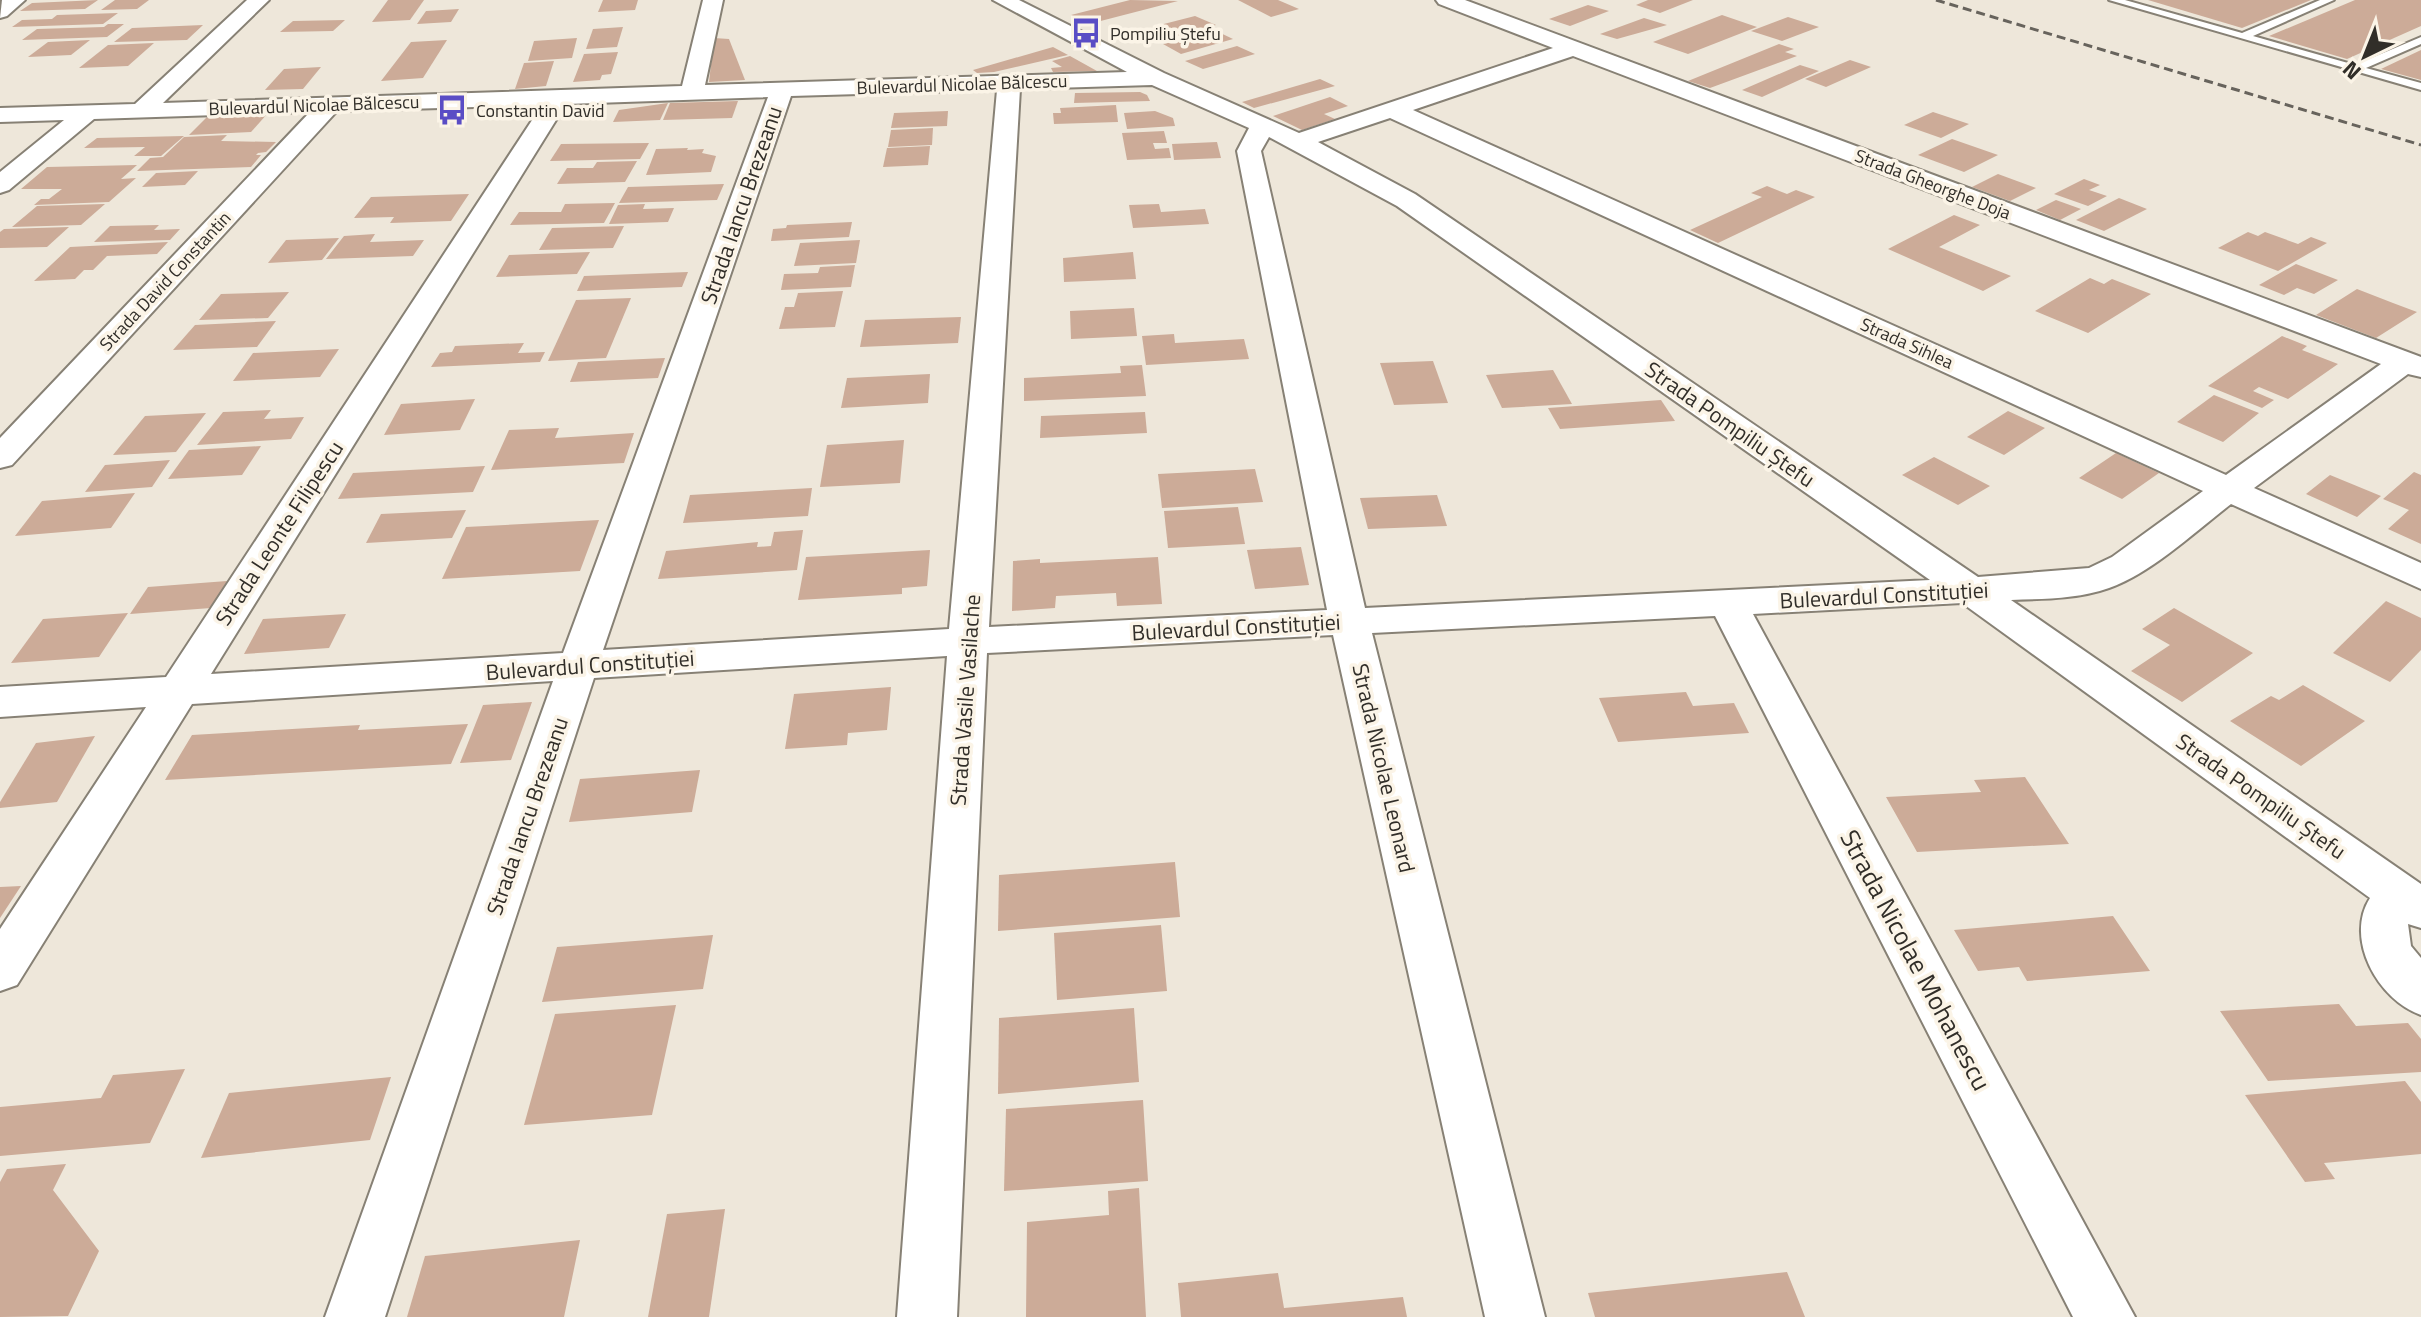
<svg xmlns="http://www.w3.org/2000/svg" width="2421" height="1317" font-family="'Titillium Web',sans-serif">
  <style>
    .building { fill: #ccab98 }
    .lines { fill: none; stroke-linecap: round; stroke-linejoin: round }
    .lane-casing { stroke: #878175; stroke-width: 4 }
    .street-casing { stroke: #878175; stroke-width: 4 }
    .lane { fill: #fff; fill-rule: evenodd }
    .street { fill: #fff; fill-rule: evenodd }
    .rail { stroke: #67635c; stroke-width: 3; stroke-dasharray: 9 5; stroke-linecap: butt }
    .labels { text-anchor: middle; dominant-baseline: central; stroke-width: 7; stroke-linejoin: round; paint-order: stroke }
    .far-poi-label { font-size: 18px; fill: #312e29; stroke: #fbf4e7; text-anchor: start }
    .far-street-label { font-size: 18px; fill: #312e29; stroke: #fbf4e7 }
    .street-label { font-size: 22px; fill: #312e29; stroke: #fbf4e7 }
    .near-street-label { font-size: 26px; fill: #312e29; stroke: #fbf4e7 }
  </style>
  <rect width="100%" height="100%" fill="#eee7da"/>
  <!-- building -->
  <g class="building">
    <polygon points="98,0 85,9 20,11 32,3"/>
    <polygon points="115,0 149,0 137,9 101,10"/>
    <polygon points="388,0 424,0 410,20 372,22"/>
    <polygon points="603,0 638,0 635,10 598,12"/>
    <polygon points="1130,0 1178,1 1089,24 1071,15"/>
    <polygon points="1238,0 1278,0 1299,9 1271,17"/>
    <polygon points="1648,0 1693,0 1660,13 1636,5"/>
    <polygon points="2148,0 2311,0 2242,28"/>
    <polygon points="2355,0 2421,0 2421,26 2347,59 2269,36"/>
    <polygon points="1588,5 1609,11 1570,26 1549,19"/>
    <polygon points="459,9 451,22 417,24 426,11"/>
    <polygon points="118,13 103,24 12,27 22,20 52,19 57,15"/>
    <polygon points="1722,15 1757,27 1688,54 1653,42"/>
    <polygon points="1195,16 1216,25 1177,36 1156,26"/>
    <polygon points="1788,17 1819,27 1782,41 1751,31"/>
    <polygon points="1644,18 1667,25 1617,39 1600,34"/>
    <polygon points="345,20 333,31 280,32 293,21"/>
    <polygon points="108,24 124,24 107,37 22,40 37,29 104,27"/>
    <polygon points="203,25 187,40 114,42 132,28"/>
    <polygon points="623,27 617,47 586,49 593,29"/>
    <polygon points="1212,29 1233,39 1181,54 1163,44"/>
    <polygon points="577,38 572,58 528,61 534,41"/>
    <polygon points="714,38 729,39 745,80 709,82"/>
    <polygon points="90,40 71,55 28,57 48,42"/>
    <polygon points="447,40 423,78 381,81 411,42"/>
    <polygon points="154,43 128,66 79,68 108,45"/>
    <polygon points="1779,44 1794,49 1785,52 1797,56 1710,88 1688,81"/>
    <polygon points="1237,46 1255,54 1203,69 1185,61"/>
    <polygon points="1053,47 1068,55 994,72 977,73 973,70"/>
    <polygon points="2421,50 2421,80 2381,69"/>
    <polygon points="618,52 611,74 602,75 600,80 573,82 584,54"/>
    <polygon points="1070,56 1097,71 1053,72 1051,68 1062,67 1052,61"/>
    <polygon points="1850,60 1871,67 1826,87 1805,79"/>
    <polygon points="554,61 546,86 515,89 524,63"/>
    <polygon points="1800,65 1819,71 1762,97 1742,90"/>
    <polygon points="321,67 303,89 265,90 284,69"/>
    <polygon points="1320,79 1335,86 1254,108 1242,102"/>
    <polygon points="1140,92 1147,95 1150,101 1074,103 1075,93"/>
    <polygon points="1330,97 1348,106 1324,114 1335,119 1302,130 1273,116"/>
    <polygon points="738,101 732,118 663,120 670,103"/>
    <polygon points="668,103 660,120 613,122 619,110"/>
    <polygon points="1116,105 1118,122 1054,124 1053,113 1061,113 1060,108"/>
    <polygon points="948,111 947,126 891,128 894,113"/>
    <polygon points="1155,111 1173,118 1175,126 1127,129 1124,113"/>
    <polygon points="1933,112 1969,124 1941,138 1904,125"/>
    <polygon points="268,113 251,132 189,135 208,116"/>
    <polygon points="933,128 932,145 888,147 891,130"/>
    <polygon points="1164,131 1167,143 1153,143 1155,149 1169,148 1171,158 1127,160 1122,133"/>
    <polygon points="227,135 221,141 276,142 266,152 258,153 256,155 261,155 251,167 137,171 150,158 163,157 184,137"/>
    <polygon points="184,136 161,156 134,156 145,147 84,148 97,138"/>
    <polygon points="1952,139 1998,155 1964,172 1918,155"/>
    <polygon points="1217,142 1221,158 1174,160 1172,144"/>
    <polygon points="649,143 640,159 550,161 561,144"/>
    <polygon points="930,146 928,165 883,167 887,148"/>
    <polygon points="688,148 687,150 704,149 702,153 716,156 711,172 646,175 656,149"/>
    <polygon points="637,161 625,182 557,184 567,168 593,168 597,162"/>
    <polygon points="137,165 121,179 136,178 109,202 34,205 41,199 49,199 62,189 21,189 47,167"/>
    <polygon points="198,171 185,185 142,187 156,173"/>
    <polygon points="1998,174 2036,188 2010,201 1972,187"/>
    <polygon points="2084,179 2100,185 2089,190 2107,196 2088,206 2054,194"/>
    <polygon points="724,184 717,200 619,203 628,187"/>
    <polygon points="1767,186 1787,194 1796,190 1815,197 1718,243 1690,230 1762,197 1751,193"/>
    <polygon points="469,194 451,221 390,223 394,217 354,218 371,197"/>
    <polygon points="2119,198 2147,209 2104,231 2076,220"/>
    <polygon points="2056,200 2081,209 2060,220 2036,210"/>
    <polygon points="615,203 604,223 510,225 519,212 561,212 565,204"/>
    <polygon points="105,204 81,225 12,227 37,206"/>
    <polygon points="645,204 643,209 674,208 668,222 609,224 618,205"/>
    <polygon points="1159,204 1161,212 1205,209 1209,224 1133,228 1129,205"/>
    <polygon points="1954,215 1980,225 1939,247 2011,276 1983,291 1888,249"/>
    <polygon points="852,222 849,237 771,241 773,229 786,228 787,225"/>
    <polygon points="159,225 154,230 180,229 170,240 94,242 110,226"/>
    <polygon points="624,226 613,248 539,250 552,228"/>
    <polygon points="69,227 47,247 0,248 0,232 4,229"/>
    <polygon points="2248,232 2258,236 2265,232 2298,244 2311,237 2327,243 2278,271 2218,248"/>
    <polygon points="375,234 370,242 424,240 413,256 326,259 344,236"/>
    <polygon points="339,238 322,260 268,263 286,240"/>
    <polygon points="860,240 856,263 794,266 800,243"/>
    <polygon points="168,242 157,254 107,256 93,270 84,270 75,279 34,281 70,247"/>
    <polygon points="590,252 577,274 496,277 509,255"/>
    <polygon points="1133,252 1136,279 1064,282 1063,258"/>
    <polygon points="2296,264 2338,280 2314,294 2297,288 2284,295 2259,285"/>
    <polygon points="855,265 851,287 781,290 784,274 818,273 820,267"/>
    <polygon points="688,272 682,287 577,291 584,276"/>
    <polygon points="2090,278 2104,284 2112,279 2151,294 2088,333 2035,311"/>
    <polygon points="2357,289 2393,303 2417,312 2376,338 2316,315"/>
    <polygon points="843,291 835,327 779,329 785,307 794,307 798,293"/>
    <polygon points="289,292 268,318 199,320 221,294"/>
    <polygon points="631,298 606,358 548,361 576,300"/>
    <polygon points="1134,308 1137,336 1071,339 1070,311"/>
    <polygon points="961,317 958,343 860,347 865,320"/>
    <polygon points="276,321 257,347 173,350 195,325"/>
    <polygon points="1174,334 1175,343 1244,339 1249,359 1146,365 1142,336"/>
    <polygon points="2282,336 2307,346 2302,350 2338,364 2288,399 2259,387 2253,391 2274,400 2262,408 2208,386"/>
    <polygon points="524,343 518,353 545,352 540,362 431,367 440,353 452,352 455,346"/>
    <polygon points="339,349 320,377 233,381 253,353"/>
    <polygon points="665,358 658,378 570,382 578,362"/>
    <polygon points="1433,361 1448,403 1394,405 1380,363"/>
    <polygon points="1142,365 1146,396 1024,401 1024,378 1121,373 1120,366"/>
    <polygon points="1553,370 1572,404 1502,408 1486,375"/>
    <polygon points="930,374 928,403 841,408 847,378"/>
    <polygon points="2214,395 2259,413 2223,442 2177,422"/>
    <polygon points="475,399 460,430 384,435 401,404"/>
    <polygon points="1661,400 1675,421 1560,429 1548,408"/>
    <polygon points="271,410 264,419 304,417 291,439 197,445 223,412"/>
    <polygon points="2008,411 2045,428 2004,455 1967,437"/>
    <polygon points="1145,412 1147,433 1040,438 1041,416"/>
    <polygon points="206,413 176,452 113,455 145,416"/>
    <polygon points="559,428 555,438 634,433 624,463 491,470 509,430"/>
    <polygon points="904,440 900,483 820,487 827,445"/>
    <polygon points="261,446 242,475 168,479 189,450"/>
    <polygon points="2116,453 2159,473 2122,499 2079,478"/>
    <polygon points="1934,457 1990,486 1958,505 1902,475"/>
    <polygon points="170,460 152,487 85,492 105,465"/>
    <polygon points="485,466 473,492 338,499 353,473"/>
    <polygon points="1255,469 1263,502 1162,508 1158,474"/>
    <polygon points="2414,472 2421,475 2421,544 2388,529 2409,510 2383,499"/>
    <polygon points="2330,475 2381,496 2357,517 2306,494"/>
    <polygon points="812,488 808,516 683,523 690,495"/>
    <polygon points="135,493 111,528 15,536 42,501"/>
    <polygon points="1437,495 1447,526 1368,529 1360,498"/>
    <polygon points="1238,507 1245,544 1168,548 1164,511"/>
    <polygon points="466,510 452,538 366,543 381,514"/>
    <polygon points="599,520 580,571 442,579 466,527"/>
    <polygon points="803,530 797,570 658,579 666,551 758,542 757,547 771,546 774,532"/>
    <polygon points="1301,547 1309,585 1255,589 1247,550"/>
    <polygon points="930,550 927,586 902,588 902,594 798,600 806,557"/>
    <polygon points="1158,557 1162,604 1117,606 1116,593 1056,596 1055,608 1012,611 1013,561 1040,559 1040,563"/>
    <polygon points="227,581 211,608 130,614 148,587"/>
    <polygon points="2386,601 2421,618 2421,650 2390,682 2333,653"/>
    <polygon points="2174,608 2253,653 2182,702 2131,671 2170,645 2142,629"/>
    <polygon points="128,613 99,657 11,663 43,619"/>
    <polygon points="346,614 329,648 244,654 263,619"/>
    <polygon points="2303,685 2365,721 2301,766 2230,721 2271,696 2279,700"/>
    <polygon points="891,687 887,730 848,733 847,745 785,749 794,694"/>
    <polygon points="1686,692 1693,706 1734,703 1749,733 1618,742 1599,698"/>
    <polygon points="532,702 511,760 460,763 483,705"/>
    <polygon points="468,724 451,764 165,780 192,735 360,725 358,730"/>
    <polygon points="95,736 57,802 0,808 0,802 36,743"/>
    <polygon points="700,770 692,812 569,822 580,779"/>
    <polygon points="2025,777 2069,844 1917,852 1886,797 1981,792 1974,780"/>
    <polygon points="1175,862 1180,917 998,931 999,875"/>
    <polygon points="21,886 0,918 0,887"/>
    <polygon points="2113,916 2150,971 2027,981 2019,967 1978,971 1954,930"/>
    <polygon points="1161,925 1167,991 1057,1000 1054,933"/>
    <polygon points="713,935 703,989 542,1002 557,947"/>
    <polygon points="2339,1004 2356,1026 2408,1023 2421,1039 2421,1072 2268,1081 2220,1011"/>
    <polygon points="676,1005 652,1115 524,1125 555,1014"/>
    <polygon points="1134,1008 1139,1082 998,1094 999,1018"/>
    <polygon points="185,1069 150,1143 0,1156 0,1107 101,1098 113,1075"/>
    <polygon points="391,1077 370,1140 201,1158 229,1093"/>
    <polygon points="2405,1081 2421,1102 2421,1154 2324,1163 2335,1179 2305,1182 2245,1095"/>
    <polygon points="1143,1100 1148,1181 1004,1191 1006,1109"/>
    <polygon points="66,1164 53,1190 99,1251 68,1316 0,1317 0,1182 7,1169"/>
    <polygon points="1139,1188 1146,1317 1026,1317 1027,1222 1109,1215 1108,1191"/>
    <polygon points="725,1209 709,1317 648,1317 667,1214"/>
    <polygon points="580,1240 564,1317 407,1317 425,1256"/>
    <polygon points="1787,1272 1805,1317 1595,1317 1588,1293"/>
    <polygon points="1278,1273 1284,1308 1403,1297 1407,1317 1181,1317 1178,1283"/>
  </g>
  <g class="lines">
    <!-- lane casing -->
    <g class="lane-casing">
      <polygon id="lane" points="2109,0 2125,0 2242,33 2320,0 2334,0 2253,36 2355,65 2421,37 2421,44 2366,68 2421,83 2421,90"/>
    </g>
    <!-- street casing -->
    <g class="street-casing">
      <g id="street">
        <polygon points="2,0 25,0 7,16 0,18"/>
        <path d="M 247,0 L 269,0 L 163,103 L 682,86 L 703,0 L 723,0 L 705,85 L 1127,72 L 993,0 L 1019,0 L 1164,73 L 1299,133 L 1553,48 L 1439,4 L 1436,0 L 1465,0 L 2421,357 L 2421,377 L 2408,374 L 2254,488 L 2421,563 L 2421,589 L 2231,504 C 2196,531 2150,574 2109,588 C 2078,599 2043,599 2011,600 L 2421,884 L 2421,928 L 2408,924 L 2411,946 L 2421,958 L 2421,1015 C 2378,1000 2344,939 2370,898 L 1962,603 L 1753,614 L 2135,1317 L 2073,1317 L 1715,616 L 1372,633 L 1545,1317 L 1485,1317 L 1333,635 L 987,653 L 957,1317 L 897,1317 L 947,656 L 594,678 L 385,1317 L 325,1317 L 553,681 L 192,704 L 17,985 L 0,991 L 0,929 L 146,707 L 0,717 L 0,687 L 166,677 L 542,105 L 337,111 L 12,465 L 0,468 L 0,438 L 310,112 L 94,119 L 9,190 L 0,193 L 0,172 L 64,120 L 0,122 L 0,108 L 135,104 ZM 1573,56 L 2381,364 L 2226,475 L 1413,110 ZM 1152,85 L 1249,128 L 1237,151 L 1327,610 L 989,627 L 1020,89 ZM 997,90 L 949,629 L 603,650 L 791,96 ZM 768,97 L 563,653 L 211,674 L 566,104 ZM 1390,118 L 2203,491 L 2112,557 L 2089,568 L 1978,577 L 1415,194 L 1318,142 ZM 1269,137 L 1397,206 L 1930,580 L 1365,608 L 1261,151 Z"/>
      </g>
    </g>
    <!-- lane -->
    <use href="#lane" class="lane"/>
    <!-- street -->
    <use href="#street" class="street"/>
    <!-- rail -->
    <polyline class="rail" points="1936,0 2421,145"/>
  </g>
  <!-- icons -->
  <defs>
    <g id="bus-bare" transform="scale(2.4)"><path d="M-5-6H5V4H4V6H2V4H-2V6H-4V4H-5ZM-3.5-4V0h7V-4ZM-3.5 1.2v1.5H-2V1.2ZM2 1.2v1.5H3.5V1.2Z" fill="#5a4dc5" stroke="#fbf4e7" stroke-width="2.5" paint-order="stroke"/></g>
  </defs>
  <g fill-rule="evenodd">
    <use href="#bus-bare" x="1086" y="33"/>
    <use href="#bus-bare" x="452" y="110"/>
  </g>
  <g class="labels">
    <!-- far-poi labels -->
    <g class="far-poi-label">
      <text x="1110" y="33">Pompiliu Ștefu</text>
      <text x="476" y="110">Constantin David</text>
    </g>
    <!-- far-street labels -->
    <g class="far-street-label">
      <text transform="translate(962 84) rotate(-2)">Bulevardul Nicolae Bălcescu</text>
      <text transform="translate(314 105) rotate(-2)">Bulevardul Nicolae Bălcescu</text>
      <text transform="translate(1933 184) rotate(21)">Strada Gheorghe Doja</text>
      <text transform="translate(165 281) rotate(-47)">Strada David Constantin</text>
      <text transform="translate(1907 343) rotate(24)">Strada Sihlea</text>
    </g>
    <!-- street labels -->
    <g class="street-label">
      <text transform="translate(741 205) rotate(-71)">Strada Iancu Brezeanu</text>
      <text transform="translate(1730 424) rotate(35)">Strada Pompiliu Ștefu</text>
      <text transform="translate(279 533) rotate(-57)">Strada Leonte Filipescu</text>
      <text transform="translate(1884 595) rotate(-3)">Bulevardul Constituției</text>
      <text transform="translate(1236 627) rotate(-3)">Bulevardul Constituției</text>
      <text transform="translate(590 665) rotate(-4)">Bulevardul Constituției</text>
      <text transform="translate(965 700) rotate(-86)">Strada Vasile Vasilache</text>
      <text transform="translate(1384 768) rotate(77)">Strada Nicolae Leonard</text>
      <text transform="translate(2261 796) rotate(35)">Strada Pompiliu Ștefu</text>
      <text transform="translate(527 816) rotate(-71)">Strada Iancu Brezeanu</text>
    </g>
    <!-- near-street labels -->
    <g class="near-street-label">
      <text transform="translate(1916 960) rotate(62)">Strada Nicolae Mohanescu</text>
    </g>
  </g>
  <!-- north arrow -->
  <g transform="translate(2365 56) rotate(223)" stroke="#fbf4e7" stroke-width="6" paint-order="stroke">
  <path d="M0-6L14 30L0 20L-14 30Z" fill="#312e29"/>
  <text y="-12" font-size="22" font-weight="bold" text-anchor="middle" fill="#312e29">N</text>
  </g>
</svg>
